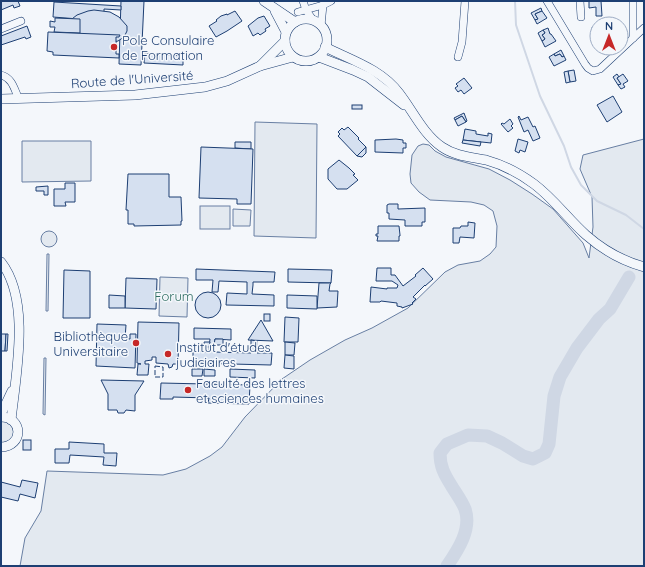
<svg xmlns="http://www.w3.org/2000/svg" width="645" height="567" font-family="Quicksand,sans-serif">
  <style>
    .green { fill: #e3e9f0; stroke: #687fa3 }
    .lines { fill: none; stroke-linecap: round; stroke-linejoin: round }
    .stream { stroke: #cfd7e4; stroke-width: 2 }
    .river { stroke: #cfd7e4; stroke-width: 13 }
    .building { fill: #d5e0f0; stroke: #1d3f73 }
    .street-casing { stroke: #1d3f73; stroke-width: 8 }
    .secondary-casing { stroke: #1d3f73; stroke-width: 10 }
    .street { stroke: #f4f7fb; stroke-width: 7 }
    .secondary { stroke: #f4f7fb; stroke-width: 9 }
    .fence { stroke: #1d3f73; stroke-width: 1; stroke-dasharray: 5 2; stroke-linecap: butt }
    .poi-dot { fill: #c62828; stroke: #f4f7fb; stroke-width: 1.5 }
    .labels { text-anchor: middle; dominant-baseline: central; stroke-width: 3; stroke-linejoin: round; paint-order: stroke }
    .poi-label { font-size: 13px; fill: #1d3f73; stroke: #f4f7fb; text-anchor: start }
    .street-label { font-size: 13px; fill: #1d3f73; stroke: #f4f7fb }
    .park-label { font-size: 13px; fill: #2c6c60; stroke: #f4f7fb }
  </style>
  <rect width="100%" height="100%" fill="#f4f7fb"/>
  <!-- green -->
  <g class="green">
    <polygon points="255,122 317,124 316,238 254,236"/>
    <polygon points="644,139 644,566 20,566 25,538 41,511 47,471 163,475 186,469 210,456 222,447 245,417 282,379 310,360 345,340 372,328 408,308 445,272 458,265 480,261 490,254 496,247 497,226 493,211 484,205 471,202 430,200 419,192 411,183 410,174 412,155 418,146 423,144 429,145 435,151 446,157 489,169 510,180 532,194 553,209 583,243 589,258 593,227 592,197 580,169 583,155"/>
    <polygon points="22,141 91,141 91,181 22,182"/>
    <rect x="200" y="206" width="30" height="23"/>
    <polygon points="233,209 251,210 250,226 233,226"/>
    <circle cx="49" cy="239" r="8"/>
    <polygon points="47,254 49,254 48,311 46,311"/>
    <polygon points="160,277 188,278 187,317 159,316"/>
    <polygon points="44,358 46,358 45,415 43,414"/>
    <polygon points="1,420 4,420 14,427 13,439 1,444"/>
  </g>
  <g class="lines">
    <!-- stream -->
    <polyline class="stream" points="515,1 516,25 540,96 564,146 571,167 581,185 597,201 626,215 644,229"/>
    <!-- river -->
    <path class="river" d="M 447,566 C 458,550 472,529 465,509 C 462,501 455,492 451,485 C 444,474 440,466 440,453 L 447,444 L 468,435 L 487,436 L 502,443 L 523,456 L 533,459 L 545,453 L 549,444 L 554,396 L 560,377 L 577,348 L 599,319 L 610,309 L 629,277"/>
  </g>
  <!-- building -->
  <g class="building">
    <polygon points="1,1 18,1 20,6 14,8 13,5 1,10"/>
    <polygon points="121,1 144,1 141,65 119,64"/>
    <polygon points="589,1 601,1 602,16 596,16 596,7 589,8"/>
    <polygon points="54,2 121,6 121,10 104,9 104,21 53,17"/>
    <polygon points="541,8 542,11 535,14 538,19 535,20 531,13"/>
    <polygon points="94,10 110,12 119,17 127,26 127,31 124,37 118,41 99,45 88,43 73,36 68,29 68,22 77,15 88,11"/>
    <polygon points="235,11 242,21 227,31 216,37 209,26 217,21 216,20 221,16 227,14 227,15"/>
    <polygon points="542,11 547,18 537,24 535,20 538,19 535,14"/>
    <polygon points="264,16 270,26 265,29 266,31 260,35 258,33 253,36 248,26 258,18"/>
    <polygon points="55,18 80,19 80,33 54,32 55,27 50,27 50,21 55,22"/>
    <polygon points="27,26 31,37 26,39 25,37 1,45 1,36"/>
    <polygon points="548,28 550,34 551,34 556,41 545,47 542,41 545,39 542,35 545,33 543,30"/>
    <rect x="592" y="28" width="3" height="9"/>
    <polygon points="595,28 597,28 597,41 593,41 592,37 595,37"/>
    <polygon points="543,30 545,33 542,35 545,39 542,41 538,33"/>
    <polygon points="48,32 120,35 119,37 116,37 116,54 119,54 119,58 53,55 53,52 47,51"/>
    <polygon points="561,50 564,56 562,57 560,54 555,56 554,54"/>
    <polygon points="145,53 183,56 183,65 144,63"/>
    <polygon points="554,54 555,56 560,54 562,57 564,56 566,60 554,66 549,57"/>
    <polygon points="574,70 576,81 570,82 568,71"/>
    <polygon points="568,71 570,82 566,83 564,72"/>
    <polygon points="617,74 619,77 617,78 621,84 618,85 613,77"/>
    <polygon points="623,74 628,81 623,84 625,87 621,89 618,85 621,84 617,78"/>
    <polygon points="464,78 472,88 464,94 461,90 458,92 455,88 458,86 456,84"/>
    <polygon points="613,96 622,112 607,122 597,105"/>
    <rect x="352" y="105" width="10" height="4"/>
    <polygon points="464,113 467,121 466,122 462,116 455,120 454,118"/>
    <polygon points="462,116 466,122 458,126 455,120"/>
    <polygon points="519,116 521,120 528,117 533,127 535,126 540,138 533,141 528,130 524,132 518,117"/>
    <polygon points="510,119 513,124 511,126 513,128 508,132 501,124 502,123 504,124"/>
    <polygon points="348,127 359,138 358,139 366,147 357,156 338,136 340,134 338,132 342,128 344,130"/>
    <polygon points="465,129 476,131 476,134 488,136 488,133 492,134 491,143 463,140"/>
    <polygon points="396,139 403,140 403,143 406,143 406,148 403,148 403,153 375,152 375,140"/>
    <polygon points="518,139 528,142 525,152 520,150 519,153 515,151"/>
    <polygon points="463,140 481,142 480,146 462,143"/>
    <polygon points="235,142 251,142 251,149 235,148"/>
    <polygon points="201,147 253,149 251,204 237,204 237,199 199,198"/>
    <polygon points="366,147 366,153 362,157 357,156"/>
    <polygon points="339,160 349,168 355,174 353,175 358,180 347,189 337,189 328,179 328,169"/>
    <polygon points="128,174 169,174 169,197 181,197 182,221 181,221 181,225 134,226 134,224 128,224 128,210 126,210"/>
    <polygon points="65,183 75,183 75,202 65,202 66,206 54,206 54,189 65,189"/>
    <polygon points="48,186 48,195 44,195 44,191 36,191 36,187"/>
    <polygon points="389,204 398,204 398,209 425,208 425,222 422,222 422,226 405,226 405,220 389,219 389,213 387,213 387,205"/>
    <polygon points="468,222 475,223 474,238 460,237 459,243 453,243 453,228 460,228 461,226 468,226"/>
    <polygon points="378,226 399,226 400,235 400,236 399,236 399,241 377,241 378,236 376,236 376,234 378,234"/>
    <polygon points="377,268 391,268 391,275 395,275 403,286 416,276 415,275 423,268 433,279 425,286 425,285 413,297 416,299 412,303 413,304 402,308 402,307 397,306 397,303 381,301 380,302 370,302 371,287 387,289 387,288 397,288 398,285 392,281 376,281"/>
    <polygon points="196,269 275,272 274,282 253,282 253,285 252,294 274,295 274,306 226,305 227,293 247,294 247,282 219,281 218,292 212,292 213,280 196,280"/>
    <polygon points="288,269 332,270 331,283 288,282"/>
    <polygon points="64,270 90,271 90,318 63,318"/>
    <polygon points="126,278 157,279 156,309 125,308"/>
    <polygon points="319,283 331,283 330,284 329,291 338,291 337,307 317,308"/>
    <circle cx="208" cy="305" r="13"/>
    <polygon points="109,295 125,296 125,308 109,308"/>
    <polygon points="287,295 317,296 317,309 287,308"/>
    <rect x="264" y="314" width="6" height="7"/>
    <polygon points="285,317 299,318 298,342 284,342"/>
    <polygon points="261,320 273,341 248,340"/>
    <polygon points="138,322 179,323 178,364 173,364 172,367 169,368 168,364 156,363 156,357 152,357 152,360 145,361 145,364 149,364 148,375 137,375 138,364 141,364 137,363"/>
    <polygon points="97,324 126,325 125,339 130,339 130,334 136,334 135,368 96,366"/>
    <polygon points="194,328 231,329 231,340 215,339 214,352 251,353 251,340 257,341 257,353 272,353 271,365 193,363 193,351 209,352 209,349 210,339 194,339"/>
    <polygon points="1,334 6,334 5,351 1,351"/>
    <polygon points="6,334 8,334 7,351 5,351"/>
    <polygon points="215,339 223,339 223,345 214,345"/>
    <polygon points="204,342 210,342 209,347 204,347"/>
    <polygon points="285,342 295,343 294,355 285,355"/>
    <polygon points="285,355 294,356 294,369 284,368"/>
    <polygon points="192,369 203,369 202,376 192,376"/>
    <polygon points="204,369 215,370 215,376 204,376"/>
    <polygon points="230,369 255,370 255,378 230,377"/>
    <polygon points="101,380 144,381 135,395 135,411 126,410 124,413 118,413 117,410 108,410 108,394"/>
    <polygon points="161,383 250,385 249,404 208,403 209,398 173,397 173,399 160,399"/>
    <rect x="23" y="440" width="8" height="10"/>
    <polygon points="69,442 104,444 104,453 117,453 116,466 103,465 104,457 70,455 69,463 55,463 55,449 69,449"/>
    <polygon points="22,480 38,483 35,498 20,494 18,501 1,497 1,482 20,487"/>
  </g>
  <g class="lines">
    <!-- street casing -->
    <g class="street-casing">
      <g id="street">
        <polyline points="303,1 306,10 313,20"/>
        <polyline points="547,1 585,64 588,68 593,71 600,69 644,28"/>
        <polyline points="580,1 581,17"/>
        <polyline points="633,1 633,38"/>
        <polyline points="298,12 323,5 331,1"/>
        <polyline points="321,26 323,5"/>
        <polyline points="1,29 21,21"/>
        <polyline points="458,57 462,42 465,1"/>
        <path d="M 1,75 C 12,78 14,88 18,97"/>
      </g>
    </g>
    <!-- secondary casing -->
    <g class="secondary-casing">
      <g id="secondary">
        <polyline points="264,1 295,22"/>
        <polyline points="275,11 286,32"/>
        <circle cx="306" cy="40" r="21"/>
        <path d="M 325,47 C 351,60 381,69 399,93 C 413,111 423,134 442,147 C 455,156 471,157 486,160 C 504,165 519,173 534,184 C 554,199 568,219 586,235 C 603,250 623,261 644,267"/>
        <polyline points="319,57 353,70 368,77 404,105"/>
        <polyline points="260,66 285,41"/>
        <polyline points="1,99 135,95 205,87 227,81 260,66 293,57"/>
        <path d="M 1,262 C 31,300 16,374 11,420"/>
        <polyline points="1,414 12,391"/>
        <path d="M 1,417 C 23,417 24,446 1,447"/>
      </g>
    </g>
    <!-- street -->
    <use href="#street" class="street"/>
    <!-- secondary -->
    <use href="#secondary" class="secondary"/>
    <!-- fence -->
    <polygon class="fence" points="155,366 163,367 163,377 155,377"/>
  </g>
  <!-- markers -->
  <g class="poi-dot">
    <circle cx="114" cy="47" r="4"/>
    <circle cx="136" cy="343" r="4"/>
    <circle cx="168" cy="354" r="4"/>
    <circle cx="188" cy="390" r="4"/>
  </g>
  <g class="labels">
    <!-- poi labels -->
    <g class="poi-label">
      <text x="122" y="40">Pole Consulaire<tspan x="122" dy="15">de Formation</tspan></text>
      <text x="128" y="336" text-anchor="end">Bibliothèque<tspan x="128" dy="15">Universitaire</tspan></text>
      <text x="176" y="347">Institut d'études<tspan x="176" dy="15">judiciaires</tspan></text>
      <text x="196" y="383">Faculté des lettres<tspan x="196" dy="15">et sciences humaines</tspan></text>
    </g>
    <!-- street labels -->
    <g class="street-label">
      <text transform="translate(132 79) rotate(-4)">Route de l'Université</text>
    </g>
    <!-- park labels -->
    <g class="park-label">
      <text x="174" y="296">Forum</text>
    </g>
  </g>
  <!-- border -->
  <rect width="645" height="567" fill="none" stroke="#1d3f73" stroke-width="4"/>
  <!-- north arrow -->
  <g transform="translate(609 36)"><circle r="19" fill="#f4f7fb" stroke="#9eadc5"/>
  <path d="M0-3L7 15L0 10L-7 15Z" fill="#c62828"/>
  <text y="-6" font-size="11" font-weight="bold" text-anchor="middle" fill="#1d3f73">N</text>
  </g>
</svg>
